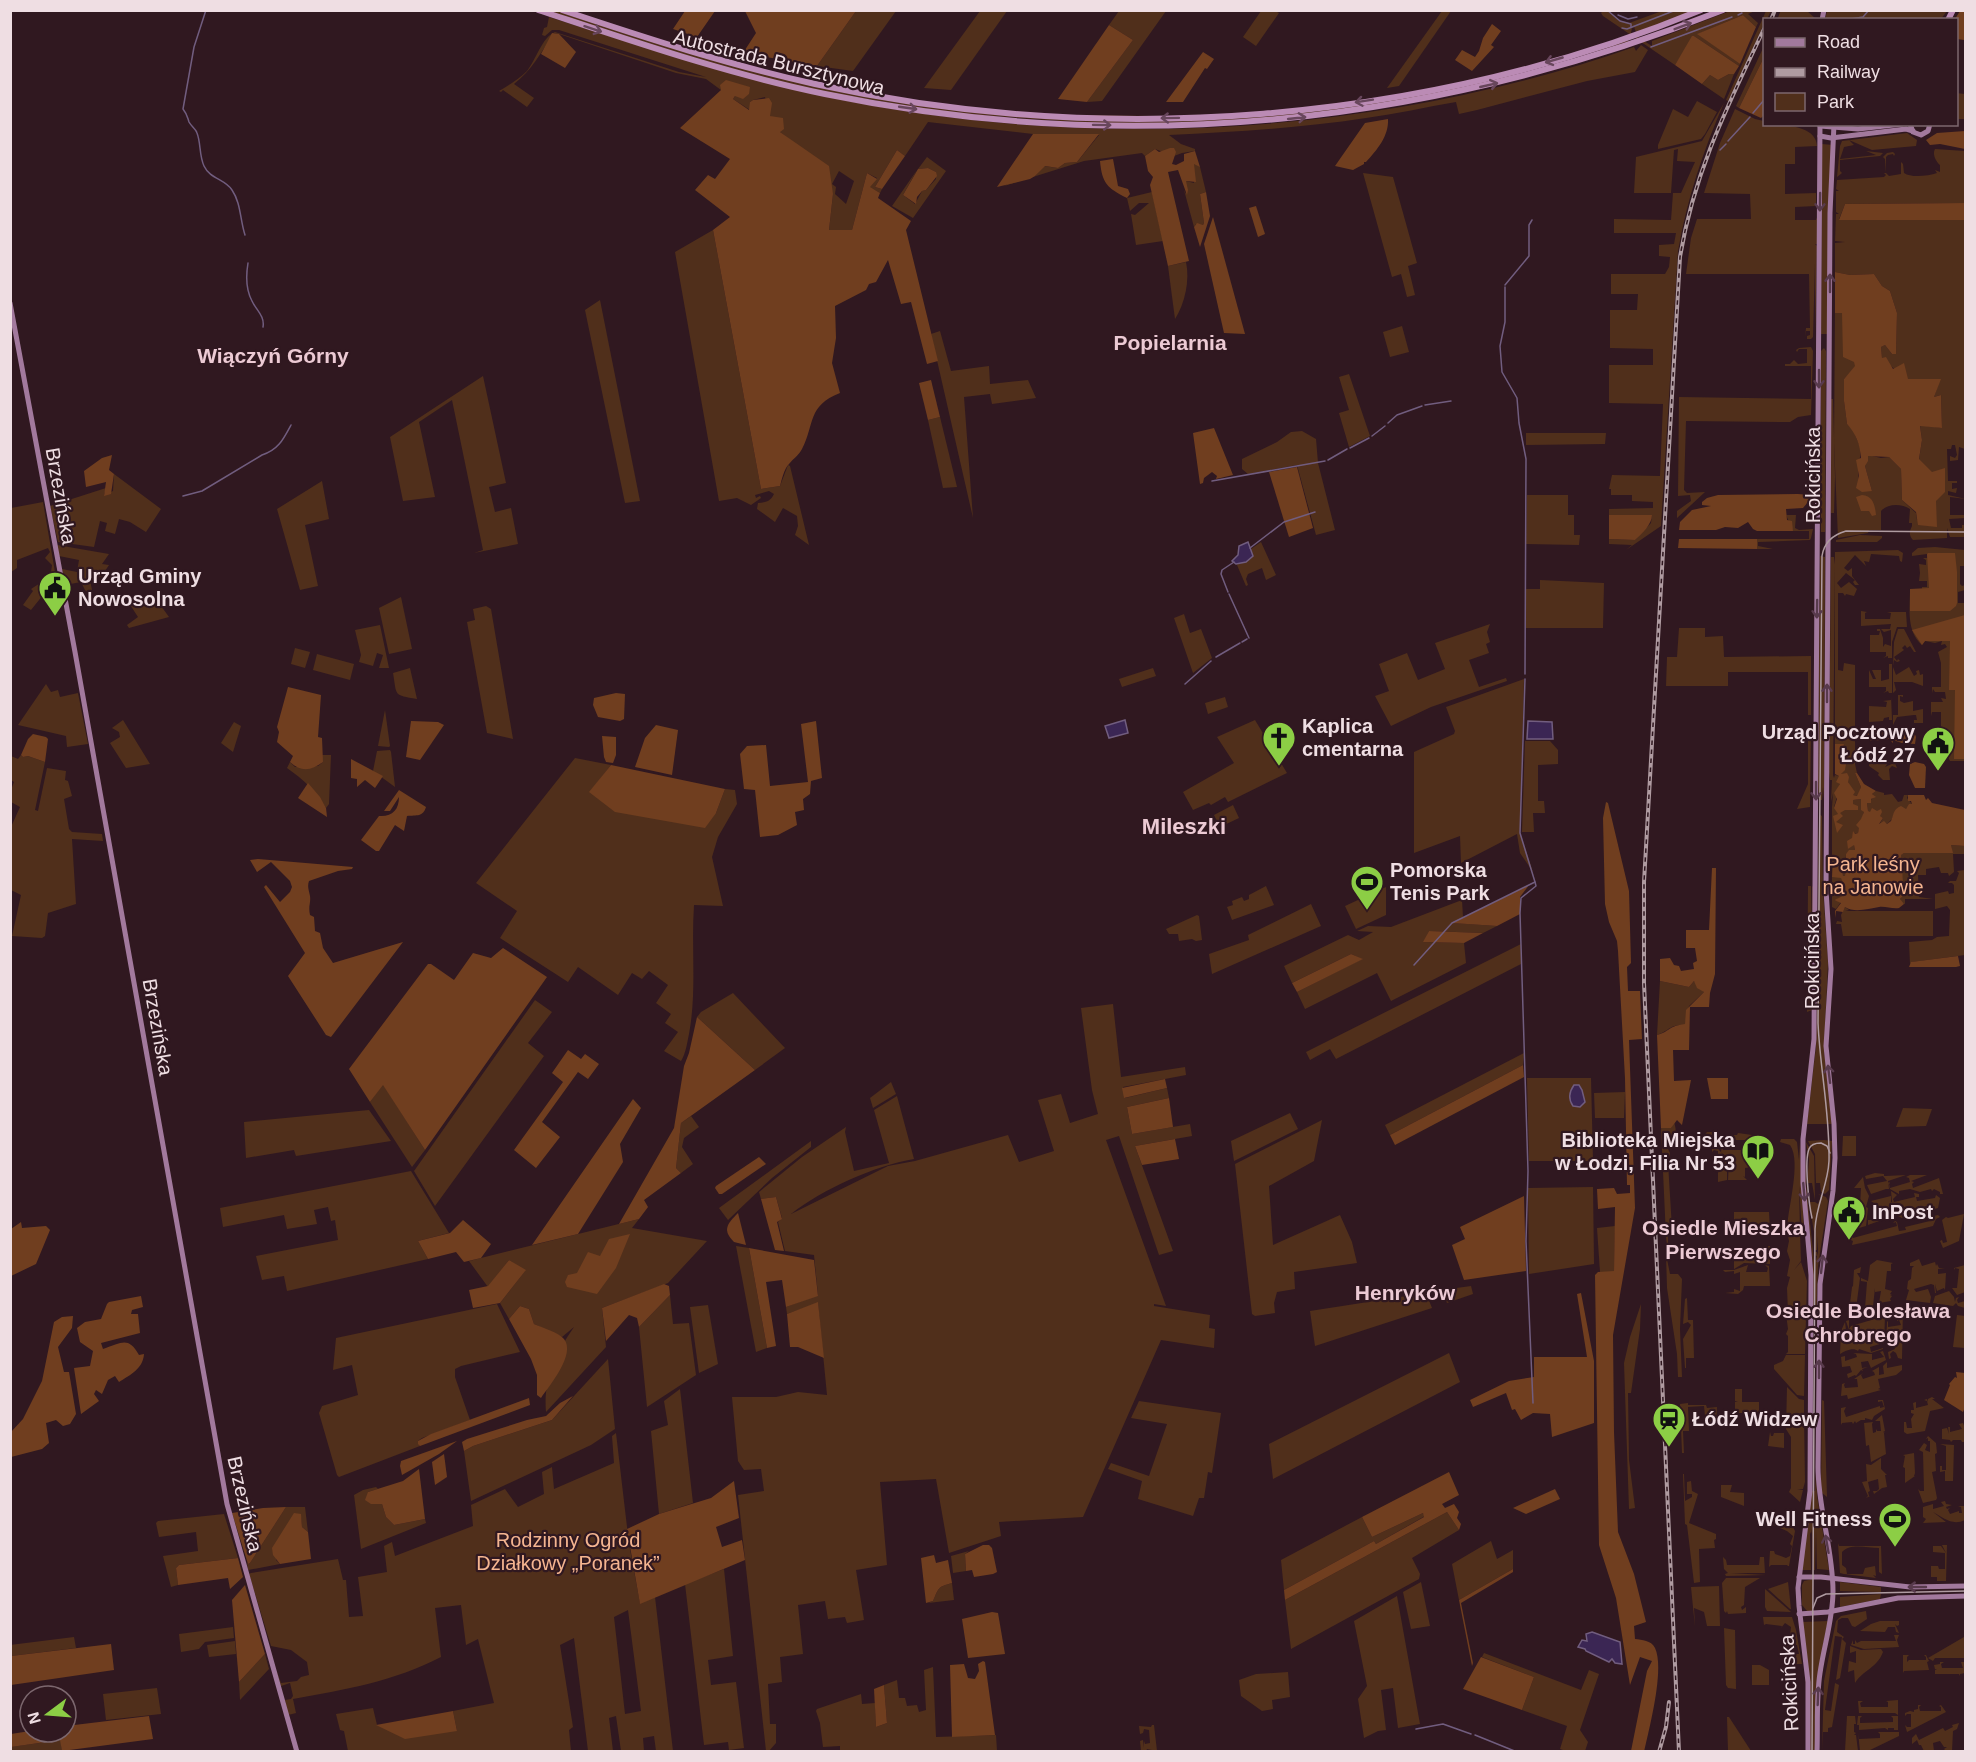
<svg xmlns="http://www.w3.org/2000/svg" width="1976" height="1762" font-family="Helvetica,sans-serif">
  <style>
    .green { fill: #502f1b; fill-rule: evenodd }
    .forest { fill: #703e1f }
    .water { fill: #3b2654; stroke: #715d7f; stroke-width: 1.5 }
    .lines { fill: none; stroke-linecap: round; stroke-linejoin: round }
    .stream { stroke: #715d7f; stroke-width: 1.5 }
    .major { stroke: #a2799d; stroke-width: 5 }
    .highway { stroke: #bb8bb5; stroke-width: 6 }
    .tram { stroke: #af9ba1; stroke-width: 1.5 }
    .rail-casing { stroke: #af9ba1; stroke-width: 4 }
    .rail { stroke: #301820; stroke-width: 1.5; stroke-dasharray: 4.5; stroke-linecap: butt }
    .oneway { stroke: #68465c }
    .oneway2 { stroke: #583a4c }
    .labels { text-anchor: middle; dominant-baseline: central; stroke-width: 4.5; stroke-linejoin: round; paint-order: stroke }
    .street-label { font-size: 20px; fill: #efdee3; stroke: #301820 }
    .poi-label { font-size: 20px; font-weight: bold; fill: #efdee3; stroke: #301820; text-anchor: start }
    .park-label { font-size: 20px; fill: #f5b590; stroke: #301820 }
    .neighbourhood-label { font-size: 21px; font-weight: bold; fill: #eccad4; stroke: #301820 }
    .quarter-label { font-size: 22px; font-weight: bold; fill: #eccad4; stroke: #301820 }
  </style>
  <rect width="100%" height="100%" fill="#301820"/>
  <!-- green -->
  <g class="green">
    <polygon points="1781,10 1807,11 1816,19 1777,20"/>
    <polygon points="550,11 557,11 670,47 808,84 1005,114 1232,117 1439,90 1625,41 1631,41 1466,89 1316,114 1177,124 1089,123 952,113 818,91 743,73 550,13"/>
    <polygon points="856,11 896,11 853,71 817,66"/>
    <polygon points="980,11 1007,11 951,90 924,88"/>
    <polygon points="1119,11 1166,11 1102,101 1087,102 1133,40 1109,25"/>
    <polygon points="1261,11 1275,11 1279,13 1256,46 1243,37"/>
    <polygon points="1442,11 1451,11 1399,86 1387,88"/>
    <polygon points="1603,11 1608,11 1621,21 1629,23 1662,11 1695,11 1636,32 1634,27 1632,28 1631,33 1652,46 1652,41 1730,11 1743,11 1744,12 1755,11 1748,14 1758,23 1756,27 1743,15 1698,34 1740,64 1739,66 1694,36 1675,65 1603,16 1601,13"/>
    <polygon points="1766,11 1771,11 1767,19 1764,20 1764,24 1728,101 1726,100"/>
    <polygon points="1827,11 1947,11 1941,19 1825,20"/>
    <path d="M 549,17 C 620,40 690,61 762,80 C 787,86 812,94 838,99 C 1097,152 1384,135 1634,47 L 1636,51 L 1641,45 L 1648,50 L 1635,72 L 1587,81 L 1477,110 L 1459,114 L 1456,102 C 1426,107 1396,114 1366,118 C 1300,128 1235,132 1169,135 L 1181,144 L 1195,149 L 1195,151 L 1182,153 L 1174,156 L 1155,149 L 1145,156 L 1142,153 L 1084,161 L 1004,186 L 1009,183 L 1035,176 L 1044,166 L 1058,168 L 1065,163 L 1077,162 L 1099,135 L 1033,134 L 928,122 L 905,156 L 897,150 L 875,187 L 882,189 L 880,193 L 869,187 L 877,178 L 867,173 L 852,230 L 829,230 L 833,194 L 801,148 L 780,132 L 773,118 L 770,116 L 765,97 L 753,100 L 750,102 L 750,110 L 733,99 L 735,96 L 749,94 L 721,90 L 706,79 L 676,73 L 559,34 L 553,33 C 542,52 531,71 514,84 L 534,98 L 527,107 L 503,90 L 501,92 L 499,91 C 509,85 519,79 527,71 C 536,60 542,37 555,32 L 679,72 L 706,77 L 559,30 L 552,30 L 545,36 L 542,35 L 544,28 L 547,27 ZM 839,171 L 854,181 L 846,204 L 835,194 L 836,187 L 832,184 Z"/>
    <polygon points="1764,46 1764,57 1739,108 1736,106"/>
    <polygon points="1729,74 1734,74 1724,99 1702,84 1710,75 1718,80"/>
    <polygon points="1956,93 1965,94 1965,119 1957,119"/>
    <polygon points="1697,101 1717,112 1705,134 1701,139 1658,149 1658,145 1673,109 1688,117"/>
    <path d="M 1724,103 C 1703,151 1687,199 1678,251 L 1661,526 L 1626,550 L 1632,545 L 1609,544 L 1609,539 L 1635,540 L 1651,523 L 1652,515 L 1609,515 L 1609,509 L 1653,508 L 1653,502 L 1632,501 L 1632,495 L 1611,495 L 1611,489 L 1609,489 L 1612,475 L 1660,476 L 1663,404 L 1609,403 L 1609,365 L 1653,365 L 1653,349 L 1610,348 L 1610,310 L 1637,310 L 1638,294 L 1611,294 L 1611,274 L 1665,274 L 1669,267 L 1670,257 L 1659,256 L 1659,245 L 1674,244 L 1676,233 L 1614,233 L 1614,219 L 1671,220 L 1673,193 L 1681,193 L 1695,162 L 1677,161 L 1678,149 L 1674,150 L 1671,193 L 1634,193 L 1636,157 L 1702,141 Z"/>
    <path d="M 1735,109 L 1755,119 L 1764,121 L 1764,124 C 1781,125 1816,124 1817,146 L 1795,147 L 1795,164 L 1785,164 L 1785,194 L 1816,193 L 1816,206 L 1795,207 L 1795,220 L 1816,220 L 1818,215 L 1817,244 L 1815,244 L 1817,246 L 1815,332 L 1815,263 L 1813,337 L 1811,339 L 1807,339 L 1807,336 L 1810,335 L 1810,331 L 1806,331 L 1805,338 L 1806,328 L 1810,328 L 1809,274 L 1686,274 L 1691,238 L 1697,219 L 1751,219 L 1750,194 L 1704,193 L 1720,143 Z"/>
    <polygon points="1907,133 1917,140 1916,146 1872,150 1849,140 1854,145 1844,147 1840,159 1876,155 1866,151 1883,153 1880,156 1840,160 1840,171 1842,173 1837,177 1840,146 1842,141"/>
    <polygon points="1822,144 1833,145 1827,334 1821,334"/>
    <path d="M 1935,149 L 1965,151 L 1965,203 L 1845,204 L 1839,219 L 1965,220 L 1965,449 L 1959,447 L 1958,460 L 1950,461 L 1950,456 L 1955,458 L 1957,455 L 1955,445 L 1952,445 L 1951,449 L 1947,449 L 1948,481 L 1957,481 L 1957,483 L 1952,483 L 1952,489 L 1957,488 L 1956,493 L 1948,491 L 1948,495 L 1966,499 L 1950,497 L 1950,515 L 1965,515 L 1966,518 L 1949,519 L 1951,528 L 1962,528 L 1962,525 L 1965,525 L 1964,537 L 1950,537 L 1947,528 L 1947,538 L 1913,540 C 1908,535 1910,530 1912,526 L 1912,523 L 1909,523 L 1910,509 C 1902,504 1888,503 1881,511 L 1881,530 L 1869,530 L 1868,533 L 1838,538 L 1834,443 L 1835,313 L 1842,313 L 1856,366 L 1844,379 L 1844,401 L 1847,424 L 1853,430 L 1861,449 L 1858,472 L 1860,489 L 1872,491 L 1865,466 L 1868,455 L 1881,458 L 1889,457 L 1901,469 L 1902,500 L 1916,513 L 1917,520 L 1936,501 L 1944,469 L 1932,473 L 1919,460 L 1922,440 L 1920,425 L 1942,428 L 1941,395 L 1934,397 L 1940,379 L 1907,379 L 1882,359 L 1881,347 L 1885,345 L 1892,354 L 1896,353 L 1897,313 L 1890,291 L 1882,286 L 1874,274 L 1850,275 L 1835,272 L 1835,243 L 1845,242 L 1835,241 L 1836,214 L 1839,214 L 1836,212 L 1836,191 L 1839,191 L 1836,189 L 1837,180 L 1884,177 L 1886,175 L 1884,173 L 1886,173 L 1885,159 L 1883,157 L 1887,153 L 1893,152 L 1895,154 L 1894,156 L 1893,154 L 1888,155 L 1886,157 L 1886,173 L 1889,176 L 1901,174 L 1901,162 L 1903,164 L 1904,173 C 1911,178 1928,176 1937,173 L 1935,170 L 1940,172 L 1940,165 C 1936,162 1932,154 1935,149 Z"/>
    <polygon points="927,157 946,171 913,218 892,206 917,170 903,195 915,204 922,191 926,190 936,179 936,172 928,168 918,169"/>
    <polygon points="1196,163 1200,167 1206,192 1200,194 1204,223 1203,225 1196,224 1194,227 1184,190 1186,194 1186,181 1194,183 1194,164"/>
    <polygon points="1363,173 1393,177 1417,263 1408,266 1415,295 1407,297 1401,274 1392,277"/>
    <polygon points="1152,192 1163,241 1136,245 1131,214 1135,215 1149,203 1139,203 1130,211 1127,198"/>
    <path d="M 713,230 L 761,489 L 780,486 L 788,465 L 790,466 L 809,545 L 795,535 L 798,526 L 797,516 L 783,508 L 775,522 L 757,509 L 758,503 C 766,502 770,502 774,494 L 769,491 L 755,495 L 756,498 L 760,496 L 761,498 L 751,505 L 737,498 L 719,501 L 675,252 Z"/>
    <path d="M 1186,262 C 1190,280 1185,303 1175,319 L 1168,266 Z"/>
    <polygon points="600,300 640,501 625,503 585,310"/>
    <polygon points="1402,326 1409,352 1390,357 1383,332"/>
    <polygon points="940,331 951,371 989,366 990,384 1028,380 1036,398 992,404 990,394 964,397 973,518 931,334"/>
    <polygon points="1811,347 1813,351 1811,415 1798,417 1790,422 1686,421 1684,490 1687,493 1705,492 1677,518 1677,511 1691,501 1690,495 1678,496 1679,397 1811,399 1811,366 1785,366 1785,364 1790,364 1794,360 1798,364 1807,363 1807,349 1799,349 1797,352 1796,350 1799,348"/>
    <polygon points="1824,348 1826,351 1825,532 1821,532 1821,351"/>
    <polygon points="1349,374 1370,436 1349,447 1339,413 1349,410 1339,377"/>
    <polygon points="483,376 506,483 489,487 495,512 511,508 518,544 474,553 483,550 452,400 419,422 435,497 403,501 390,437"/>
    <polygon points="1831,399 1833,399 1835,477 1834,513 1831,513 1830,505"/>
    <polygon points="940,417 957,487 943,488 928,420"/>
    <polygon points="1302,431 1316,439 1318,463 1335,530 1316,535 1297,465 1248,474 1242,469 1242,459 1277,442 1291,432"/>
    <polygon points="1526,433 1606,433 1605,444 1526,445"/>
    <polygon points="114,474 161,509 146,532 130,522 119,519 115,534 105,531 107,523 100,521 94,547 58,542 50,506 106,488 104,495 113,491"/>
    <polygon points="322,481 329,519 305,525 318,586 300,590 277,509"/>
    <polygon points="1527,495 1568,495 1568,515 1574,515 1574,535 1580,535 1579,545 1526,544"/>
    <polygon points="43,502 55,572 51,572 52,565 45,558 50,552 48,548 17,560 17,568 11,572 11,508"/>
    <polygon points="1786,515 1796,515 1795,528 1799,530 1813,529 1811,538 1810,540 1758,542 1758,546 1773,549 1757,549 1757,539 1809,539 1809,531 1793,531"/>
    <polygon points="1860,535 1882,536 1882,538 1877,542 1836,542 1836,540"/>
    <polygon points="1261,542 1276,575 1266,580 1262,568 1248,574 1246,579 1248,585 1246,586 1237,565 1235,565 1246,562 1253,556 1251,549"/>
    <polygon points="57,545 109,554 102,564 109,565 101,577 89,575 92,590 89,593 85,590 81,582 65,585 62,569 77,572 79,560 59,556"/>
    <path d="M 1935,547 L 1965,550 L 1965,566 L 1960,566 L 1960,584 L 1962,586 L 1965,585 L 1965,590 L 1958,592 L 1958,603 L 1965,603 L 1965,761 L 1950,761 L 1948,757 L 1948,748 L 1944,745 L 1944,729 L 1941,727 L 1941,712 L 1932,712 L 1931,716 L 1931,702 L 1943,702 L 1941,698 L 1946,699 L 1945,692 L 1935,692 L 1933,689 L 1932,693 L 1932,687 L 1941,687 L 1941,663 L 1938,652 L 1947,647 L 1945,644 L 1941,645 L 1942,641 L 1935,643 L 1925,641 L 1922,645 C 1906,631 1910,608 1910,589 L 1922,589 L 1922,587 L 1927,587 L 1927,581 L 1919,581 L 1920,573 L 1919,564 L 1926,565 L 1926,560 L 1923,558 L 1927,558 L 1927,554 L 1912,556 L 1912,553 L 1918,548 Z"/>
    <polygon points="1898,550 1903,553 1902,562 1900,561 1899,556 1871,554 1869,562 1864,561 1866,566 1855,555 1844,568 1848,571 1852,568 1852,576 1859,585 1855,585 1853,582 1855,580 1846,573 1837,583 1841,588 1849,582 1857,589 1854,596 1846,594 1845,596 1843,593 1838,593 1838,670 1843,671 1844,663 1855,665 1855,764 1857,773 1855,773 1861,787 1858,796 1852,795 1848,782 1841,775 1844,744 1835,744 1835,552"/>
    <polygon points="1820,556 1825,557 1824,800 1823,787 1822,800 1819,800 1818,786"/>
    <polygon points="1831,557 1834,557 1835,565 1833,775 1834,778 1835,775 1839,776 1840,786 1834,807 1838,813 1853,804 1853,800 1861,799 1864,812 1858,833 1854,834 1848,849 1854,844 1855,850 1846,854 1845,876 1843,876 1841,860 1843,897 1834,900 1841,902 1836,909 1832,907 1832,807 1833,793 1831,802 1832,780 1830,780 1829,772"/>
    <polygon points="48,578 49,589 59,587 61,599 55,601 53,591 50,591 50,593 43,595 31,610 23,605 33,591 31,589"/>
    <polygon points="1540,580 1604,583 1603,628 1526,628 1526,589 1540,589"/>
    <polygon points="127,596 133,604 145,596 151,600 156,599 169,617 129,628 127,625 138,617 125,597"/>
    <polygon points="401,597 412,649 389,654 379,608"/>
    <polygon points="486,606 491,609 513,739 487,733 467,622 475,620 473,609"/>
    <polygon points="1861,611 1867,612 1865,613 1865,619 1890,619 1891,613 1887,612 1906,612 1907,627 1897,627 1892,642 1892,658 1888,658 1888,656 1883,658 1886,656 1886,652 1870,652 1870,635 1879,635 1880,631 1877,631 1877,629 1880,629 1883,638 1883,647 1885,644 1891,646 1891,630 1884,632 1881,629 1890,629 1891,624 1861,626"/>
    <polygon points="1184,614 1190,633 1201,629 1212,658 1193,673 1174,618"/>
    <polygon points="1490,624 1487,632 1490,642 1486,644 1489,653 1469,660 1479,687 1506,678 1507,681 1431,707 1391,726 1375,696 1389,691 1379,664 1407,653 1418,680 1445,669 1435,643"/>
    <polygon points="380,625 389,668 379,668 383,655 377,653 373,666 359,662 361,655 355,630"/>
    <polygon points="1679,628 1705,628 1705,637 1723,636 1724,657 1811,656 1811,715 1808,715 1808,672 1728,672 1728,686 1666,686 1667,657 1677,657"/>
    <polygon points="1898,629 1904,629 1916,652 1914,652 1910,646 1907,648 1905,645 1902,648 1904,650 1894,657 1897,661 1898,659 1900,661 1897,662 1894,660 1893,666 1894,642"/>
    <polygon points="295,648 310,652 305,668 291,664"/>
    <polygon points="317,654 354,664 350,680 313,670"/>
    <polygon points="1889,664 1892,664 1892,693 1889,693 1888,691 1883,693 1886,691 1886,687 1869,687 1869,670 1873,679 1876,679 1872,670 1881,670 1881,681 1889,679"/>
    <polygon points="1893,667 1896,675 1909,667 1914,676 1917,674 1916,671 1919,670 1920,675 1923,674 1923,686 1912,682 1894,682 1896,690 1893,693 1893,715 1898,715 1898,695 1903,695 1903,697 1900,696 1900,701 1904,703 1913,701 1913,711 1923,709 1923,723 1914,723 1914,720 1917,720 1916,715 1914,715 1897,717 1893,725"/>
    <path d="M 410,668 L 417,699 C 393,695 397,696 393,673 Z"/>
    <polygon points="1153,668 1156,676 1122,687 1119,679"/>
    <polygon points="1524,679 1520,833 1533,872 1520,853 1517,834 1461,863 1460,836 1414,853 1414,752 1454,734 1455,731 1446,707"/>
    <polygon points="46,684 51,692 58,690 60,697 78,693 88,744 67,747 66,736 18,725"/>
    <polygon points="1891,696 1892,720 1889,720 1889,717 1884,718 1883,721 1869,722 1869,706 1886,707 1887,702 1883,701 1891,700"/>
    <polygon points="1225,697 1228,707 1208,714 1205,703"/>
    <polygon points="385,710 390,746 389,747 378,746"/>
    <polygon points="123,720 150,764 126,768 110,743 120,737 119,732 112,728"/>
    <polygon points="1255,720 1287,773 1228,802 1225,797 1211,805 1209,803 1193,810 1183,792 1234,763 1217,737"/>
    <polygon points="234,722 241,726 233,752 221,743"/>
    <polygon points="1805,728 1811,728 1810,807 1797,809 1808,784 1808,729"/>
    <polygon points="1525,741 1550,741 1558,750 1558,764 1538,765 1538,801 1544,801 1545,813 1533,813 1534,832 1522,832"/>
    <polygon points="1894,749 1897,750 1896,750 1895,763 1897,768 1892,766 1889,769 1890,780 1883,780 1878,775 1879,773 1869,766 1869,753 1883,753 1882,761 1885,763 1889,762 1885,767 1894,763"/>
    <polygon points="390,750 391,752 395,787 373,771 377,751"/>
    <polygon points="21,755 23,757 28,756 45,762 35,810 38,811 47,768 66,771 65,780 68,781 72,796 64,799 69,829 72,832 102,834 103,841 72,839 76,904 48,913 45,936 42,938 12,936 21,895 11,890 11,827 20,807 11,802 11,790 14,782 11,780 11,756 18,759"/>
    <path d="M 321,755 L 331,755 L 329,804 L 326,808 C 315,790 304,780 287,768 L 290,762 L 295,767 L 318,766 L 323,762 Z"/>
    <path d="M 575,758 L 611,765 L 590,792 L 716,813 L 725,789 L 735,790 L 737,804 L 718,837 L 712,857 L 723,906 L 694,905 C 691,948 697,991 689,1034 C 687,1043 686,1053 681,1061 L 664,1051 L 678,1032 L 665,1023 L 671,1014 L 656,1003 L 668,985 L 649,971 L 642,979 L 632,973 L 618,995 L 578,967 L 568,982 L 500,938 L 517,911 L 476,883 Z"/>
    <path d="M 1876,791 L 1884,793 L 1884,795 L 1892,794 L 1898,802 L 1902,801 L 1904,795 L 1908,795 L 1907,798 L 1912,804 L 1906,809 L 1895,811 L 1892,819 L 1887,824 L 1883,822 L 1879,825 L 1883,818 C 1877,815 1876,812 1868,812 L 1867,803 L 1874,797 L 1872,794 Z"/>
    <polygon points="1233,805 1239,818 1220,827 1214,815"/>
    <polygon points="1819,814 1822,816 1823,890 1828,963 1824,1049 1832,1124 1807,1124 1816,1047 1817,1002 1820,1002 1820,926 1818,926 1817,998"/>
    <polygon points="1951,845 1965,846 1965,854 1953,854 1954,872 1949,876 1948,873 1941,873 1939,867 1926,869 1926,875 1918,875 1919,897 1933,899 1905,899 1905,904 1901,903 1900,899 1904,895 1900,855 1904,853 1952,853"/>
    <polygon points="1965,870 1965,955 1912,962 1910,964 1909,942 1932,940 1937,937 1949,936 1950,910 1947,906 1935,909 1935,894 1948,891 1949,894 1954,893 1954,885 1952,883 1948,883 1950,881 1956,881 1959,873 1957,871"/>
    <polygon points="1266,886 1274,905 1232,920 1227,907 1233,905 1232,901 1242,897 1244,901 1249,899 1249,895"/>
    <polygon points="1808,886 1811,886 1811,942 1812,886 1813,887 1812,987 1808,989 1810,989 1810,995 1812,995 1812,1010 1807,1012"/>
    <polygon points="1386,887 1386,915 1356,929 1345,906"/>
    <polygon points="1462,900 1463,917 1454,923 1497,926 1483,933 1429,931 1424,942 1464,943 1466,963 1391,1001 1377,973 1305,1009 1297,992 1362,959 1351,954 1292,983 1284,966 1348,935 1359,940 1373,932 1357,931 1368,926 1391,927"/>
    <polygon points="1311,904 1321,926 1212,974 1209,954 1249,940 1248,935"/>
    <polygon points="1845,907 1849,910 1845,911 1933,911 1933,936 1843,936 1841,924 1836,924 1837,921 1842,922 1841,915"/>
    <polygon points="1197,915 1199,916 1202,940 1196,941 1192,939 1179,941 1178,934 1169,934 1166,929"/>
    <polygon points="1521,944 1521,964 1336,1059 1330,1049 1310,1060 1306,1052"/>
    <path d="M 1660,981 L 1689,987 L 1694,981 L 1704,992 L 1689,1006 L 1685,1025 C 1668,1025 1671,1030 1657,1035 Z"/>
    <polygon points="733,993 785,1048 755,1070 697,1017 701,1012"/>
    <polygon points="535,1000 552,1012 528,1043 544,1056 435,1206 414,1171"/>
    <path d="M 1113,1004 L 1121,1077 L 1185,1067 L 1186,1075 L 1123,1087 L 1125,1098 L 1167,1088 L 1169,1098 L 1127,1107 L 1132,1134 L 1190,1124 L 1192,1136 L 1135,1146 L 1173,1251 L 1159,1255 L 1119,1136 L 1106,1140 L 1166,1306 L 1154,1304 L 1154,1306 L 1210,1315 L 1209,1328 L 1215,1329 L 1214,1348 L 1161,1340 L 1083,1517 L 999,1522 L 1001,1536 L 949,1553 L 936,1479 L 880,1482 L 887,1565 L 856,1570 L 864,1620 L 847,1623 L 845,1617 L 828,1619 L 825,1601 L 798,1605 L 803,1654 L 780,1657 L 782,1682 L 768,1684 L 770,1724 L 776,1724 L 776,1743 L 769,1751 L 766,1751 L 738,1495 L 764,1491 L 761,1469 L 744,1470 L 738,1461 L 732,1397 L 776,1397 L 798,1392 L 827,1395 L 818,1303 L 787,1314 L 786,1307 L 818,1295 L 814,1255 L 785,1251 L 778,1222 L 782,1218 L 776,1197 L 761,1199 L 759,1192 L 802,1157 L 846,1127 L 845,1132 L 854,1171 L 889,1163 L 874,1110 L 897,1096 L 914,1159 C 874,1166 823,1189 791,1214 L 888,1166 L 915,1161 L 1008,1135 L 1019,1162 L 1054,1151 L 1038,1100 L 1061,1094 L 1070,1123 L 1098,1114 L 1092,1090 L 1081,1008 Z"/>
    <polygon points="1524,1053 1523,1065 1390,1135 1385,1125"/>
    <polygon points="1527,1078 1591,1078 1593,1161 1529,1161"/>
    <polygon points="891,1082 896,1094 873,1108 870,1098"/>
    <polygon points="383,1084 425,1150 412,1167 370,1102"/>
    <polygon points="1625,1092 1624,1118 1595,1118 1594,1093"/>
    <polygon points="1903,1108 1932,1109 1926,1126 1896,1127"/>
    <polygon points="369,1110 391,1141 296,1156 294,1150 246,1158 244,1122"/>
    <polygon points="1290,1113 1298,1129 1234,1161 1231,1141"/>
    <polygon points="691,1116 699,1127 684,1138 682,1147 693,1164 681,1173 676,1168 681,1123"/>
    <polygon points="1322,1120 1314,1161 1269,1186 1273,1245 1340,1215 1352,1242 1357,1263 1294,1272 1295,1289 1277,1292 1274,1303 1275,1313 1255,1316 1252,1314 1235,1164"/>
    <path d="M 1674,1122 C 1678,1135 1674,1133 1669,1142 L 1671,1143 L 1673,1141 L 1668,1149 L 1670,1153 L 1668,1163 L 1672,1228 L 1672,1232 L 1668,1233 L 1668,1254 L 1666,1237 L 1661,1128 L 1671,1128 Z"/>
    <polygon points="1707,1132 1715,1132 1716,1135 1737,1135 1738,1133 1752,1135 1752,1140 1713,1140 1708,1145 1703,1141 1703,1137"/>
    <polygon points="1843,1136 1856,1136 1856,1156 1842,1156"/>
    <path d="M 1781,1139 L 1794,1139 L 1797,1142 L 1799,1160 L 1800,1142 L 1804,1233 L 1802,1233 L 1799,1185 L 1800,1232 L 1787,1231 C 1787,1210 1802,1162 1790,1145 L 1780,1142 Z"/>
    <polygon points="1824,1140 1832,1141 1829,1190 1825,1194 1821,1192 1820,1183 1816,1183 1815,1154 1808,1141"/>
    <polygon points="811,1141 811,1147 772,1178 728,1220 719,1208"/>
    <polygon points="1806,1142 1814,1156 1815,1200 1812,1183 1807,1183 1809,1160"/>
    <polygon points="1722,1145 1727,1145 1723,1146 1723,1150 1756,1150 1757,1146 1753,1145 1761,1145 1764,1152 1767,1152 1768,1166 1758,1167 1758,1165 1753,1165 1752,1167 1745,1168 1745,1177 1743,1176 1747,1180 1728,1180 1729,1161 1721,1152 1727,1161 1727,1180 1718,1182 1718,1151 1714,1150 1712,1152 1712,1149 1718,1149 1721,1152"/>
    <polygon points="1805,1148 1806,1185 1814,1260 1816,1260 1817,1256 1814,1255 1814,1252 1817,1252 1818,1256 1818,1236 1817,1250 1814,1250 1814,1232 1809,1202 1815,1202 1818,1204 1821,1196 1818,1194 1826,1197 1828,1201 1818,1266 1816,1325 1816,1310 1813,1310 1813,1325 1813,1265 1805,1189"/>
    <polygon points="411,1171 449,1233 418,1241 428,1259 287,1291 284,1276 262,1280 256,1256 338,1240 335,1220 331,1221 328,1207 314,1210 317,1224 287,1229 284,1215 223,1227 220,1208"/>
    <polygon points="1875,1173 1884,1174 1884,1176 1886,1176 1906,1175 1888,1181 1889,1189 1886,1189 1871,1194 1867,1185 1887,1181 1883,1176 1866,1179 1865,1176"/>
    <polygon points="1910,1175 1927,1175 1911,1181 1914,1182 1912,1184 1913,1188 1939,1178 1943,1194 1940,1194 1940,1192 1934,1189 1932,1191 1931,1189 1920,1192 1910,1189 1899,1191 1899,1194 1890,1189 1888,1183 1889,1182 1890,1183 1889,1184 1890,1188 1910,1182 1909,1178 1906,1177"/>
    <polygon points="1863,1177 1865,1188 1869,1196 1866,1207 1868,1208 1866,1226 1848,1231 1848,1227 1847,1231 1846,1230 1849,1225 1857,1224 1859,1209 1850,1210 1851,1203 1856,1204 1856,1207 1860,1207 1861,1188 1854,1188"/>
    <polygon points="1593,1187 1594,1264 1529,1274 1528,1188"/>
    <polygon points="1891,1191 1897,1195 1893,1199 1894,1202 1915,1197 1914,1193 1919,1194 1919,1197 1916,1197 1917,1201 1935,1198 1936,1195 1940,1198 1938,1208 1921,1213 1921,1215 1919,1213 1902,1218 1896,1215 1868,1225 1868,1220 1873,1220 1875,1204 1871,1201 1891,1196 1891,1202 1892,1202"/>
    <polygon points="1734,1212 1769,1212 1770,1230 1767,1231 1769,1224 1746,1224 1745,1229 1734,1225"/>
    <polygon points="1964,1214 1959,1241 1943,1248 1940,1241 1942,1240 1943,1243 1947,1242 1942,1220 1946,1217 1948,1218"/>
    <path d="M 1928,1215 L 1930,1217 L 1938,1215 L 1940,1217 L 1936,1219 L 1933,1226 C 1906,1233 1880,1239 1852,1245 L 1853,1241 L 1847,1238 L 1849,1234 L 1853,1233 L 1853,1238 L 1897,1226 L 1896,1222 L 1893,1223 L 1895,1221 L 1897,1222 L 1899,1231 L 1906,1230 L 1905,1227 L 1930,1221 L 1929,1217 L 1927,1218 Z"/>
    <path d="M 639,1219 L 632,1228 L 707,1241 L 668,1283 L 602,1308 L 606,1347 L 546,1412 C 543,1380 556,1353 574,1327 L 562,1337 L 534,1324 L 529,1309 L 520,1306 L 509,1319 L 500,1303 L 525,1271 L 509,1260 L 488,1287 L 469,1261 Z"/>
    <polygon points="1615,1226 1614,1272 1600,1272 1597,1228"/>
    <polygon points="1787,1232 1800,1233 1801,1261 1794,1270 1801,1262 1807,1281 1805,1354 1786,1354 1788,1352 1788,1336 1786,1334 1788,1329 1786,1314 1788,1312 1787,1288 1790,1277 1787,1276 1790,1260 1787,1251 1789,1241"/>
    <polygon points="736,1246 749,1248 767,1348 756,1352"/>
    <polygon points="1748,1246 1745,1248 1746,1252 1767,1252 1766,1246 1770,1246 1770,1264 1744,1263 1734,1269 1734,1251 1740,1251"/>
    <polygon points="1666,1254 1670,1274 1678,1274 1682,1279 1680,1329 1682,1377 1678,1377 1677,1354 1667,1288"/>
    <polygon points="1919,1259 1922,1266 1935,1262 1936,1266 1937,1264 1939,1268 1945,1268 1938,1269 1938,1274 1946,1273 1945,1290 1944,1288 1937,1291 1935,1284 1936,1293 1935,1293 1934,1285 1931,1284 1914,1289 1916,1292 1928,1289 1931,1297 1930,1303 1906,1300 1909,1290 1907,1289 1908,1281 1911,1279 1912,1268 1914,1266 1910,1266 1910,1263"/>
    <polygon points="1877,1260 1893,1263 1891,1264 1891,1271 1887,1271 1885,1289 1892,1291 1890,1294 1892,1295 1890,1296 1892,1296 1890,1299 1891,1301 1879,1303 1881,1291 1875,1292 1875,1288 1873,1306 1865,1308 1867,1282 1861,1281 1861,1278 1868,1281 1870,1265"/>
    <polygon points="1748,1265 1746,1272 1767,1272 1768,1268 1765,1265 1769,1266 1770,1286 1744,1286 1743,1290 1738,1294 1725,1293 1734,1292 1734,1289 1740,1291 1740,1272 1734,1274 1734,1271 1725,1272 1723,1270 1734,1270"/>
    <polygon points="1965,1265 1965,1292 1957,1295 1952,1288 1957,1288 1959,1269 1955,1268 1954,1270 1954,1268"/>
    <polygon points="1861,1267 1860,1273 1857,1273 1860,1278 1856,1309 1847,1313 1849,1312 1852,1287 1853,1286 1854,1270"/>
    <polygon points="1471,1286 1473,1294 1447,1303 1442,1290"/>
    <polygon points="1949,1291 1954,1297 1955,1302 1956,1298 1959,1297 1957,1300 1958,1303 1965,1301 1965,1308 1958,1306 1956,1303 1953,1306 1933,1303 1935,1296"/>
    <polygon points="1426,1293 1432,1308 1315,1346 1310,1311"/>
    <polygon points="670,1295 673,1324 689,1323 696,1375 647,1407 639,1327"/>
    <polygon points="1687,1298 1688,1320 1693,1320 1694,1358 1686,1358 1686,1368 1685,1368 1683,1339 1691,1325 1688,1322 1683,1324 1685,1299"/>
    <polygon points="497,1304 520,1352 461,1366 455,1369 455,1377 470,1420 422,1438 418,1441 420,1446 339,1477 337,1475 319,1413 322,1406 358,1395 352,1365 333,1370 336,1338"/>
    <polygon points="1641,1304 1640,1329 1631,1393 1628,1393 1629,1460 1635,1508 1629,1509 1624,1363 1630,1337"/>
    <polygon points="708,1305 718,1364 699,1373 690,1307"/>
    <polygon points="1903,1308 1902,1359 1898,1358 1896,1353 1893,1351 1890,1354 1891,1358 1889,1359 1888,1352 1895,1349 1894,1346 1886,1346 1887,1322 1888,1321 1888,1327 1901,1325 1899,1320 1897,1321 1897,1319 1899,1318 1898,1315 1891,1317 1890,1309"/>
    <polygon points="1957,1315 1965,1316 1965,1348 1953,1347"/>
    <path d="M 1885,1316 L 1884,1344 L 1883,1343 L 1870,1347 L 1871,1352 L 1883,1348 L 1883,1347 L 1883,1349 L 1871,1353 L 1859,1349 L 1858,1351 C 1853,1347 1845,1351 1840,1354 L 1841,1331 L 1845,1322 L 1846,1330 L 1849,1330 L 1846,1321 L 1849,1320 L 1849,1329 L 1851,1326 Z"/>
    <polygon points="1883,1351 1886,1360 1871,1368 1868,1361 1861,1362 1862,1368 1868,1367 1862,1369 1863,1371 1861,1370 1856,1376 1855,1375 1848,1378 1847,1374 1852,1372 1850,1366 1842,1367 1841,1357 1845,1356 1845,1361 1857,1357 1856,1354 1853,1353 1872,1354 1872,1360 1884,1357 1880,1352"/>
    <polygon points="1449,1353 1460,1382 1273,1479 1269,1444"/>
    <polygon points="1786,1355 1805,1355 1804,1396 1797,1395 1774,1369 1774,1365 1783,1361"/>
    <polygon points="608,1359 615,1429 591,1445 471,1501 464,1451 473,1446 552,1420"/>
    <polygon points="1887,1362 1887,1368 1902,1365 1902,1370 1896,1375 1878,1379 1880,1388 1878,1389 1881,1390 1848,1399 1847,1395 1841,1396 1842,1384 1845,1383 1844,1385 1845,1388 1858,1387 1857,1379 1854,1379 1863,1373 1861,1375 1863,1379 1875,1375 1874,1372 1872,1371 1879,1367 1879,1375 1884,1374 1883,1366"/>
    <polygon points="1787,1387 1799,1399 1804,1400 1804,1416 1793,1424 1804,1417 1805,1482 1803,1489 1797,1490 1803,1490 1800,1502 1789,1492 1791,1488 1791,1437 1786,1429"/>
    <polygon points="680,1389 693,1503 659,1514 651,1431 668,1425 664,1401"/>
    <polygon points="1735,1389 1742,1389 1742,1402 1759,1402 1759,1413 1735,1413 1735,1402 1738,1402 1735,1401"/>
    <polygon points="1932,1397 1935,1399 1932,1399 1944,1408 1930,1411 1925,1431 1907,1434 1904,1432 1904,1422 1906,1422 1907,1428 1912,1428 1911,1419 1914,1414 1911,1413 1911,1410 1914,1410 1913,1403 1916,1402 1916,1408 1928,1405 1927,1401 1924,1400 1927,1399 1928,1402 1928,1399"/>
    <polygon points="1822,1400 1824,1401 1827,1497 1822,1493 1821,1488"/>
    <polygon points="1878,1400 1883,1400 1885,1409 1874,1416 1872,1420 1865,1418 1865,1420 1861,1420 1856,1423 1855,1421 1853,1424 1852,1422 1842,1423 1841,1425 1841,1408 1846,1407 1844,1411 1846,1417 1880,1406 1880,1408 1884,1407 1882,1401 1878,1402"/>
    <polygon points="1139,1401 1221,1413 1212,1473 1208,1472 1204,1498 1199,1498 1193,1516 1138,1499 1142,1481 1108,1469 1111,1463 1149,1476 1167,1424 1131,1418"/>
    <polygon points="1688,1403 1688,1405 1706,1405 1707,1408 1717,1407 1716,1425 1706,1426 1704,1406 1688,1407 1689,1431 1683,1431 1684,1453 1682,1453 1680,1404"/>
    <polygon points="1882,1415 1885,1431 1883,1432 1885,1433 1884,1433 1886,1454 1871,1462 1869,1445 1866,1446 1864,1423 1873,1422 1872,1424 1873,1433 1876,1432 1876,1429 1877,1431 1881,1431 1880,1421 1875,1421"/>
    <polygon points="1963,1423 1965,1428 1965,1442 1962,1442 1961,1440 1953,1440 1951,1442 1950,1440 1942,1439 1942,1429 1947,1428 1949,1434 1948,1427 1950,1427 1950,1432 1962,1429 1959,1424"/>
    <polygon points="1770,1432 1771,1436 1773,1436 1774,1433 1784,1433 1784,1448 1768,1446"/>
    <path d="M 616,1433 L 629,1544 L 640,1603 L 655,1597 L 673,1751 L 656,1751 L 654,1736 L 643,1738 L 644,1751 L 621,1751 L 616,1716 L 609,1718 L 613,1751 L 588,1751 L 574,1638 L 560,1645 L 573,1727 L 569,1730 L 571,1751 L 348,1751 L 344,1731 L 340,1730 L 336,1714 L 373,1708 L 377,1725 L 457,1731 L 453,1711 L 494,1703 L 478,1639 L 466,1645 L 461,1605 L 435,1608 L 441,1657 C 395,1681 344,1690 293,1699 L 296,1713 L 288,1715 L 285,1700 L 291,1699 L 293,1696 L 290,1683 L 281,1686 L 276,1669 L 281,1683 L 297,1681 L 301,1677 L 309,1675 L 307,1662 L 291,1650 L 271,1646 L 249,1574 L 251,1573 L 338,1559 L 343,1580 L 346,1580 L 349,1617 L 363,1616 L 358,1577 L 387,1572 L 384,1546 L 392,1542 L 395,1556 L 473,1526 L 471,1505 L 505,1489 L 518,1507 L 544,1494 L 542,1472 L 552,1467 L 554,1489 L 614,1463 L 612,1436 ZM 628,1610 L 641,1711 L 625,1714 L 614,1617 Z"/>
    <polygon points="1928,1436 1936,1443 1937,1453 1935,1454 1936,1471 1932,1472 1937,1498 1936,1500 1923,1503 1918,1489 1920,1491 1924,1491 1923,1452 1919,1450 1924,1443 1927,1445 1925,1450 1930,1452 1930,1441 1928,1441 1928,1438 1926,1439"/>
    <polygon points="1940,1444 1954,1445 1953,1481 1945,1481 1945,1471 1940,1472 1940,1466 1942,1466 1942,1470 1946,1470 1946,1446"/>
    <polygon points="1914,1453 1915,1473 1914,1476 1915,1476 1905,1483 1905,1468 1903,1467 1905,1456 1903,1455"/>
    <polygon points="1881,1458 1881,1469 1887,1475 1885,1475 1887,1487 1882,1488 1874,1494 1873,1491 1877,1491 1879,1489 1878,1479 1868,1482 1870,1491 1868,1492 1869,1496 1870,1496 1866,1498 1868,1496 1862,1482 1867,1481 1866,1464 1871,1465"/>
    <polygon points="1816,1473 1817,1496 1829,1570 1817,1569 1816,1529 1815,1570 1813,1570 1812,1529 1811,1534 1810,1532 1811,1570 1801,1570 1812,1491 1815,1491"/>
    <polygon points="1683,1474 1684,1474 1685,1501 1692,1497 1692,1494 1687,1494 1687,1482 1691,1481 1692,1491 1698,1494 1689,1523 1716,1534 1716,1539 1714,1540 1715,1548 1699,1549 1700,1582 1694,1583 1687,1525 1685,1524"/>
    <polygon points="1721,1485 1732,1485 1730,1492 1744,1493 1744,1506 1721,1497"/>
    <polygon points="376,1487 378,1489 368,1492 382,1504 386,1517 394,1525 425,1519 426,1523 361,1549 354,1495 363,1490"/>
    <path d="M 1945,1501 L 1946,1504 L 1952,1505 L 1946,1507 L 1947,1509 L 1950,1508 L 1948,1510 L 1950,1514 L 1959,1511 L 1959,1513 L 1962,1513 L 1961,1507 L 1958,1506 L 1965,1506 L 1965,1520 C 1952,1526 1944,1518 1933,1512 L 1946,1522 L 1923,1523 L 1926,1519 L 1923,1517 L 1923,1507 L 1933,1504 L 1933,1509 L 1944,1506 L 1941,1502 Z"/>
    <polygon points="286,1507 305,1507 308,1532 302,1527 301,1517 276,1560 280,1564 248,1570 247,1562 248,1564 250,1563"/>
    <polygon points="1447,1512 1459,1530 1412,1558 1420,1574 1419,1579 1291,1649 1285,1600"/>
    <polygon points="1423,1513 1425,1516 1376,1544 1374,1541 1284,1590 1281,1560 1362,1517 1372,1537"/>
    <polygon points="224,1514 238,1558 179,1565 176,1568 178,1585 171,1587 163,1556 198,1551 196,1532 159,1537 156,1523 158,1521"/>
    <polygon points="1771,1520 1793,1527 1795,1531 1789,1566 1788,1566 1787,1565 1771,1565 1769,1567 1770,1551 1774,1551 1775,1554 1786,1558 1790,1556 1792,1546 1790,1544 1793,1536 1787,1531 1773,1525"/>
    <polygon points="1491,1541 1497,1559 1513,1550 1513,1569 1459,1600 1452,1564"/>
    <path d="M 1838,1543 L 1839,1546 L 1881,1546 L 1882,1574 L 1879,1572 L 1879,1548 C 1866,1548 1851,1543 1842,1552 L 1842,1565 L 1846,1568 L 1847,1574 L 1863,1574 L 1865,1568 L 1875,1566 L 1876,1576 L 1873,1575 L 1876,1578 L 1844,1574 L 1840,1573 Z"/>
    <polygon points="1942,1545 1947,1545 1946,1581 1937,1581 1937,1577 1931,1577 1931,1566 1938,1566 1939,1569 1945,1569 1945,1553 1933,1552 1933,1546 1941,1546 1946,1553"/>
    <polygon points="969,1551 965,1554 966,1571 953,1573 951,1556"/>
    <polygon points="1723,1557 1726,1560 1727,1565 1759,1565 1760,1557 1764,1557 1765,1573 1730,1573 1766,1575 1726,1576 1725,1574 1728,1573 1724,1569"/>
    <polygon points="724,1569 733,1656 708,1660 711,1685 736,1682 744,1748 729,1750 728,1742 704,1745 685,1584"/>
    <polygon points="1726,1578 1760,1578 1745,1587 1744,1605 1741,1607 1742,1610 1746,1607 1746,1613 1728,1614 1727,1611 1726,1613 1724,1611 1722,1583"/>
    <polygon points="1813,1579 1812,1611 1807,1611 1802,1605 1802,1585 1804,1581"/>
    <polygon points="1421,1582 1430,1626 1411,1629 1403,1592"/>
    <polygon points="1788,1582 1791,1609 1790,1609 1768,1589"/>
    <polygon points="1840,1582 1881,1587 1881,1592 1840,1591"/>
    <path d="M 952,1583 L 954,1600 L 928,1603 L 933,1601 C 939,1588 937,1587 952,1583 Z"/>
    <polygon points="1719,1586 1720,1626 1707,1626 1704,1612 1694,1608 1695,1627 1691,1587"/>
    <polygon points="1765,1589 1791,1612 1767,1611 1765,1607"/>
    <polygon points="1881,1594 1880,1599 1840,1607 1840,1597"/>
    <polygon points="1397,1596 1420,1724 1398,1728 1393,1688 1381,1690 1386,1730 1378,1731 1364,1738 1358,1699 1367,1686 1354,1621"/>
    <polygon points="1866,1611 1867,1619 1855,1627 1852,1626 1848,1618 1842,1618 1838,1620 1837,1632 1844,1637 1842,1639 1846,1643 1840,1678 1836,1680 1842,1637 1835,1636 1825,1710 1831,1711 1835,1683 1839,1685 1832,1727 1828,1728 1828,1732 1823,1732 1822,1751 1824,1681 1836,1621 1841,1616"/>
    <polygon points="1763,1617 1792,1617 1796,1630 1802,1664 1783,1664 1786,1644 1788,1644 1788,1654 1799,1654 1797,1645 1789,1645 1791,1627 1785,1623 1781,1628 1782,1626 1766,1624 1764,1625"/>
    <polygon points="1828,1621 1823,1645 1815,1751 1810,1751 1802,1622"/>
    <polygon points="1880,1621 1899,1621 1899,1625 1897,1626 1895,1624 1899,1633 1896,1632 1895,1627 1888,1627 1885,1632 1860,1631 1871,1624"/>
    <polygon points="233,1627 234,1638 205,1642 199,1649 181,1652 179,1634"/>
    <polygon points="1724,1628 1735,1630 1736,1689 1728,1688 1726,1685"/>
    <polygon points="1894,1635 1899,1635 1897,1640 1899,1647 1864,1649 1851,1645 1853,1640 1853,1644 1855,1644 1855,1640 1857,1643 1861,1641 1896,1641"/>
    <polygon points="74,1637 76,1648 11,1656 10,1645"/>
    <polygon points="1964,1637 1965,1658 1935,1658 1933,1661 1928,1658"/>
    <polygon points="235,1641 236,1654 209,1657 207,1645"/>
    <path d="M 1850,1646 L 1861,1650 L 1881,1649 L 1883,1652 C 1877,1668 1863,1670 1855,1683 L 1854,1670 L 1848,1672 L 1849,1661 L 1856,1663 L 1856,1651 L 1850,1653 Z"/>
    <polygon points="1484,1653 1581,1690 1589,1670 1599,1674 1580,1730 1588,1742 1585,1751 1566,1751 1560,1749 1567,1726 1522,1710 1534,1677 1482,1657"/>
    <polygon points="265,1654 269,1669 240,1700 239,1682"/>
    <polygon points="1903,1655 1909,1655 1907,1657 1907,1662 1909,1660 1926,1660 1926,1657 1924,1655 1926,1655 1929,1661 1927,1662 1929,1670 1904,1671 1903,1673"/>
    <polygon points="1940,1662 1944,1662 1941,1664 1942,1668 1963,1668 1961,1662 1965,1662 1965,1673 1960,1674 1960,1676 1959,1674 1935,1674 1935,1670 1937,1670 1935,1669 1934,1665 1940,1664"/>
    <polygon points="1752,1665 1760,1665 1769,1670 1769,1685 1752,1685"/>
    <polygon points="933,1667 936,1737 996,1735 997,1751 840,1751 840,1746 823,1747 820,1723 816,1711 817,1709 861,1694 862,1704 875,1703 876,1727 887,1723 884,1685 897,1680 899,1698 905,1698 907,1706 917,1705 919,1712 926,1710 924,1670"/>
    <polygon points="1288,1672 1290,1697 1272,1700 1273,1709 1262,1711 1241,1696 1239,1680 1256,1674"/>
    <polygon points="157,1688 161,1714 106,1720 103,1694"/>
    <polygon points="1898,1700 1898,1715 1895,1713 1859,1713 1858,1701 1863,1701 1860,1703 1861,1707 1888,1707 1888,1702 1886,1701"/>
    <polygon points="1918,1705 1921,1705 1919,1707 1920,1711 1941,1711 1941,1707 1939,1706 1941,1705 1946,1712 1907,1732 1905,1725 1907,1727 1911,1727 1911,1714 1907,1714 1905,1716 1905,1713 1910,1711 1914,1712 1914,1710 1918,1709"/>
    <polygon points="1847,1716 1855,1716 1856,1724 1854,1724 1854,1732 1856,1733 1854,1735 1856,1735 1858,1751 1845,1751"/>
    <polygon points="1858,1716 1862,1716 1860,1718 1860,1723 1893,1722 1893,1718 1891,1716 1898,1716 1898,1730 1894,1730 1894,1728 1888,1728 1888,1730 1885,1728 1859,1730 1859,1725 1857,1725"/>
    <polygon points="1727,1717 1729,1717 1751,1751 1728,1751"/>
    <polygon points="1959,1723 1957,1729 1953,1731 1952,1751 1946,1751 1944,1749 1947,1747 1944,1747 1940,1741 1933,1743 1934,1751 1924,1751 1921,1745 1919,1745 1917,1740 1912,1744 1912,1738 1916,1734 1919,1740 1943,1728 1945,1731 1953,1727 1952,1725"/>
    <polygon points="1152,1725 1154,1725 1157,1751 1147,1749 1146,1751 1141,1751 1140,1741 1143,1740 1144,1748 1144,1741 1145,1744 1150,1743 1149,1730 1144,1729 1143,1733 1142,1729 1143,1733 1140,1734 1139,1726 1151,1727"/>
    <polygon points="1858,1732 1859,1739 1880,1738 1880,1734 1878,1732 1899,1732 1899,1736 1868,1751 1860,1751"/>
    <polygon points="61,1740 62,1751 11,1751 10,1747"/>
  </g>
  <!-- forest -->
  <g class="forest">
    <polygon points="685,11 685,10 715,11 697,37 673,29"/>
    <polygon points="745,11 856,11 817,66 743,53 756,33"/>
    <polygon points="1960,11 1965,11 1965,43 1964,40 1957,39 1956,20 1955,19"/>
    <polygon points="1743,15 1756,27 1740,64 1697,34"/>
    <polygon points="1492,24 1501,31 1491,45 1494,47 1472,71 1455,60 1462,50 1475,57 1479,51 1483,38"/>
    <polygon points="1109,25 1133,40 1087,102 1058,99"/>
    <polygon points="552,33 559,34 576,52 565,68 541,54"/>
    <polygon points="1692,36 1694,36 1739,66 1734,74 1729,74 1718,80 1710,75 1702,84 1675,65"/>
    <polygon points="1203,52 1214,59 1207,69 1205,68 1183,102 1166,102"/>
    <polygon points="1764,57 1764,115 1761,118 1739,108"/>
    <path d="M 726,80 L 750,87 L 749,94 L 743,99 L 735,96 L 733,99 L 749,110 L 750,102 L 753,100 L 769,98 L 772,103 L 770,116 L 783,118 L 784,129 L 780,132 L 829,166 L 833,194 L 829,230 L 852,230 L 867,173 L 877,179 L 870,187 L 880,193 L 878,198 L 911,221 L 906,230 L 938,361 L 927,364 L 911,302 L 901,304 L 888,260 L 876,282 L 869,284 L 866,290 L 835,306 L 836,338 L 832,363 L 840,393 C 807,406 815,424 802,449 C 798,456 794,458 789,464 C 784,469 782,479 780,486 L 761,489 L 713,230 L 730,217 L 695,190 L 708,175 L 715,179 L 730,159 L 680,128 L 721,90 L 720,85 Z"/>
    <path d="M 1388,119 C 1389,136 1377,150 1366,162 L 1364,162 L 1364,164 L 1353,170 L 1335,166 L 1365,123 Z"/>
    <polygon points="1965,131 1965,149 1940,144 1930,145 1926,140 1937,133"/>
    <polygon points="1033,134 1099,134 1077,162 1065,163 1058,168 1045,166 1035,176 1030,179 997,187"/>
    <polygon points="1170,148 1174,148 1176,152 1172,164 1176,165 1184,161 1184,154 1195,151 1200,167 1194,164 1196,182 1186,181 1188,190 1187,195 1178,170 1168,172 1189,261 1168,266 1150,185 1153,177 1148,171 1145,156 1155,149 1159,152"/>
    <polygon points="897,150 905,156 882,189 875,187"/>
    <path d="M 1113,159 L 1118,186 L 1128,189 L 1130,194 L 1127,198 C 1107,188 1102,183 1100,161 Z"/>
    <polygon points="928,168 936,172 937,176 926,190 922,191 917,197 916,204 903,195 918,169"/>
    <polygon points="1206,192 1210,216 1200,247 1194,227 1197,223 1203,225 1204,223 1200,194"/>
    <polygon points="1965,203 1965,220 1839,220 1845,204"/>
    <polygon points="1256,206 1265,234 1258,237 1249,208"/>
    <polygon points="1213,217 1245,334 1224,333 1204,244"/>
    <path d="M 1835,272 L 1850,275 L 1874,274 L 1882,286 L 1890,291 L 1897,313 L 1896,354 L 1892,354 L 1885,345 L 1881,347 L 1882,358 L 1886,357 L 1893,369 L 1904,363 L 1908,379 L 1941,379 L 1934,397 L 1941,395 L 1942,428 L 1920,426 L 1922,440 L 1919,459 L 1932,472 L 1945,468 L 1945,492 L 1936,501 L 1937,527 L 1918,525 L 1916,512 L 1902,500 L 1901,469 L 1889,457 L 1868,456 L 1868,461 L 1865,466 L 1872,491 L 1862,492 L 1856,488 L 1859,476 L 1856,460 L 1861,458 C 1860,444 1856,434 1847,424 L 1844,401 L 1844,379 L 1855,366 L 1854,362 L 1843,357 L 1842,313 L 1835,313 Z"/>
    <polygon points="931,380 940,417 928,420 919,383"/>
    <polygon points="1214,428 1233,475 1216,479 1217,476 1212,472 1204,478 1203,483 1200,484 1193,433"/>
    <polygon points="112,455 109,470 114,474 111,494 104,496 106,482 86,487 84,471 102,458"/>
    <polygon points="1297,467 1313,528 1289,537 1269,472"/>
    <polygon points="1798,494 1810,495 1808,502 1803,508 1786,509 1787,520 1792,521 1793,531 1757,531 1753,529 1748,522 1738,528 1725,527 1716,530 1679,530 1680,522 1692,510 1711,506 1702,505 1702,502 1707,498 1718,495"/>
    <path d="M 1862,495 C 1873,496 1875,505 1876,515 L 1872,516 L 1869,511 L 1861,511 L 1856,497 Z"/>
    <path d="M 1609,515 L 1652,515 C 1652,524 1642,534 1635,540 L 1609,539 Z"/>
    <polygon points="1679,539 1757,539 1757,549 1678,548"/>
    <polygon points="1928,553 1955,553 1957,572 1957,603 1956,606 1950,611 1910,611 1910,589 1929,588 1927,554"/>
    <polygon points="1965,615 1965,759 1954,759 1955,690 1949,690 1950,641 1925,641 1922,645 1912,630"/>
    <path d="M 288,687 L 321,695 L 318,737 L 322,738 L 323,762 C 311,771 301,772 290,762 L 293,756 L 277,742 L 279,732 L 277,727 Z"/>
    <polygon points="616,693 625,694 624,719 620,721 598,717 593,705 594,698"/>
    <polygon points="411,721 438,722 444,725 420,760 406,757"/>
    <polygon points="816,721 822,778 811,781 810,794 803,799 804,810 795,812 797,825 778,835 760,837 755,790 744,789 740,754 747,746 766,745 770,786 808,782 801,724"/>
    <polygon points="656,725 678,730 672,775 635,767 645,738"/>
    <polygon points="1889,728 1895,728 1896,729 1915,728 1914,732 1916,737 1915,744 1902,743 1893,740 1893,743 1889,739 1871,741 1867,738 1867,733 1873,729"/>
    <polygon points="33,734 46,737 48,739 45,762 28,756 23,757 21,755 28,739"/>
    <polygon points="602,736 616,737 616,755 613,763 606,762 604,757"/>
    <path d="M 1835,744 L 1844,744 L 1843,751 L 1848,752 L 1845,770 L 1841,774 L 1847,773 L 1849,777 L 1848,782 L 1855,792 L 1853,795 L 1857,796 L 1861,787 L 1855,773 L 1857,773 L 1864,784 L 1876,791 L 1872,794 L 1876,797 L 1871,799 L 1871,803 L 1867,803 L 1868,811 L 1870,812 L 1872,808 L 1877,811 L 1881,809 L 1882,812 L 1880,816 L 1883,818 L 1879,824 L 1884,821 L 1887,824 L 1891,821 C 1894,814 1893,809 1901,806 L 1906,809 L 1909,804 L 1912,804 L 1911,801 L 1908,801 L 1908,795 L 1924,795 L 1926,800 L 1928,798 L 1932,803 L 1965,810 L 1965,846 L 1951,845 L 1953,853 L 1904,853 L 1901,855 L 1904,895 L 1900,899 L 1904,904 L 1899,908 C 1892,909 1885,906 1879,907 C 1868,909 1854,913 1845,907 L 1843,912 L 1836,911 L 1835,918 L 1835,911 L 1841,903 L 1834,900 L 1843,896 L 1842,893 L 1839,892 L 1843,883 L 1841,878 L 1832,877 L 1833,866 L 1837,858 L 1841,860 L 1843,876 L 1845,876 L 1846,854 L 1849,850 L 1855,850 L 1854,845 L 1848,849 L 1847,841 L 1852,838 L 1853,831 L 1855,834 L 1858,833 L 1859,828 L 1856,825 L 1861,819 L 1864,812 L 1861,810 L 1861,799 L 1853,800 L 1853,804 L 1858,806 L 1858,810 L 1845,810 L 1840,813 L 1843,816 L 1836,822 L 1843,825 L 1837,833 L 1833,816 L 1838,814 L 1834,808 L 1837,799 L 1834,793 L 1840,784 L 1836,782 L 1839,776 L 1835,774 Z"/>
    <polygon points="351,759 383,776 375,788 365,780 357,787 357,779 351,778"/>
    <polygon points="1915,762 1924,764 1926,767 1925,788 1915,788 1909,775 1910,764"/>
    <polygon points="611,765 725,789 716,813 705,828 615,812 589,792"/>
    <polygon points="308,783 320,797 326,808 327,817 298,798"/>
    <path d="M 399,790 L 426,807 C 423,817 417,815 407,816 L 404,831 L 395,825 L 379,851 L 376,851 L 361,840 L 379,816 C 392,817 399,810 399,797 L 390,811 L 384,811 Z"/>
    <path d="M 1606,802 L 1608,803 L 1629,891 L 1631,963 L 1627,967 L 1628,991 L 1640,991 L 1642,1039 L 1629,1040 L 1635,1208 L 1613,1335 L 1614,1432 L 1618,1532 L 1634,1574 L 1646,1622 L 1634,1626 L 1635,1639 C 1642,1640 1651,1640 1655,1648 C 1665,1669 1649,1729 1644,1752 L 1631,1751 L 1647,1671 L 1652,1661 L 1640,1657 L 1630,1685 L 1616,1598 L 1599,1545 L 1595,1275 L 1598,1272 L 1614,1271 L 1615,1207 L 1598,1209 L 1597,1189 L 1614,1188 L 1617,1194 L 1630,1193 L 1630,1185 L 1627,1185 L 1625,1078 L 1618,951 L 1617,941 L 1609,922 L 1605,904 L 1603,818 Z"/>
    <path d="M 258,859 L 353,867 L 352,869 L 338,871 L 309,881 C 307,887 309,890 310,896 C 311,903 308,906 310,915 L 314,917 L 315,931 L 320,933 L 323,948 L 333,963 L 403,942 L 331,1037 L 326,1035 L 288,976 L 305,953 L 264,887 L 266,885 L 280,902 L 290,892 L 292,887 L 290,881 L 271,862 L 257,872 L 250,860 Z"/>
    <path d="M 1712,868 L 1716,868 L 1715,974 L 1710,993 L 1709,1007 L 1690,1007 L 1689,1050 L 1673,1050 L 1674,1081 L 1691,1080 L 1682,1125 L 1677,1120 L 1671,1128 L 1661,1128 L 1657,1035 C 1671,1031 1668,1026 1685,1024 L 1686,1010 L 1704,992 L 1697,988 L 1694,981 L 1689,987 L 1660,981 L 1660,959 L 1670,958 L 1674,965 L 1679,966 L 1681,971 L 1694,969 L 1693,963 L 1697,961 L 1695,948 L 1686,948 L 1686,930 L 1709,930 Z"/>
    <polygon points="1529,885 1520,897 1520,914 1497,926 1452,923"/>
    <polygon points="1429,931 1483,933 1464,943 1423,942"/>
    <polygon points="503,948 547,977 425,1150 383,1085 370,1102 349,1069 428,964 431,964 454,980 473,953 491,958"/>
    <polygon points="1351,954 1363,959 1297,992 1292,983"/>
    <polygon points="1958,956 1960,966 1956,967 1909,967 1911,962"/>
    <polygon points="697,1017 755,1070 681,1123 676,1168 681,1173 644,1200 648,1207 639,1219 619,1224 674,1128 684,1066 689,1053"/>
    <polygon points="568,1050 581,1059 585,1054 599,1064 588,1079 578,1072 542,1122 560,1137 536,1168 514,1150 563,1082 552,1073"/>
    <polygon points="1523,1065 1524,1077 1395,1145 1390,1135"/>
    <polygon points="1707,1078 1728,1078 1728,1099 1711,1099"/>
    <polygon points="1165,1079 1167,1088 1124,1098 1122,1088"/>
    <polygon points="1169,1098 1173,1127 1132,1134 1127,1107"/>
    <polygon points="633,1099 641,1108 620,1144 623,1162 578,1234 532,1245"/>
    <polygon points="1175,1139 1179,1159 1142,1165 1135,1146"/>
    <polygon points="759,1157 766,1164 722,1194 719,1194 715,1188 716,1186"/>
    <polygon points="1524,1196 1526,1271 1464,1280 1452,1245 1465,1239 1460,1227"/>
    <polygon points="776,1197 782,1219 777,1222 784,1251 775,1250 761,1199"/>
    <path d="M 738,1213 L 746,1245 L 734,1242 C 722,1230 727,1224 738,1213 Z"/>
    <polygon points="463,1220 491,1244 481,1258 464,1262 456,1252 428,1259 418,1241 450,1233"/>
    <polygon points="21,1222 22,1228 46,1226 50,1230 36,1264 11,1276 11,1229"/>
    <polygon points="630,1234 616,1268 597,1294 567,1287 565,1282 568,1275 577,1273 588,1252 600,1256 609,1239"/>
    <polygon points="749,1248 814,1260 818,1296 786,1307 782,1280 766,1282 776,1346 767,1348"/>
    <polygon points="509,1260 526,1270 500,1303 473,1308 469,1290 488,1286"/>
    <polygon points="664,1284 669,1286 670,1295 639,1327 637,1318 629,1315 606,1341 602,1308"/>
    <polygon points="1581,1293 1594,1361 1594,1423 1552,1437 1550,1414 1533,1413 1521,1420 1515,1409 1512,1410 1506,1393 1473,1407 1470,1400 1509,1381 1534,1377 1534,1357 1587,1357 1577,1294"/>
    <path d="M 141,1296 L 143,1307 L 132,1310 L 131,1314 L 138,1314 L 140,1333 L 101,1343 L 103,1349 C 122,1343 128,1336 139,1355 L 144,1354 C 143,1369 130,1375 119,1382 L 115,1376 L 108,1380 L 102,1394 L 96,1390 L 94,1394 L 99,1401 L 81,1414 L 74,1368 L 90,1366 L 93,1351 L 80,1342 L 77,1328 L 85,1322 L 101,1319 L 107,1304 L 109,1302 Z"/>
    <polygon points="818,1302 824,1358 798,1347 790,1347 787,1314"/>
    <path d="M 520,1306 L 529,1309 L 534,1324 C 543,1328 558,1332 564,1339 C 576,1354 550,1385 541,1398 L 537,1395 L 537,1375 L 531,1359 L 509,1319 Z"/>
    <polygon points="73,1316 72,1328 58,1347 64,1372 69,1372 76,1414 70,1424 63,1426 56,1420 46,1423 49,1443 42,1449 11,1457 11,1432 23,1419 42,1381 54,1322 62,1317"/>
    <polygon points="1956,1372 1965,1373 1965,1407 1963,1412 1944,1400 1950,1385 1949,1384 1955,1377 1957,1378"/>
    <polygon points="573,1396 552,1420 473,1446 464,1451 462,1442 467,1439 527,1420 546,1416 560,1403"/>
    <polygon points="529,1398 530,1405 420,1446 418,1444 418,1441 431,1434"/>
    <polygon points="457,1441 439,1454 402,1475 400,1466 401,1461"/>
    <polygon points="444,1454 447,1477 435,1485 432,1462"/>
    <polygon points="419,1469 425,1519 394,1525 386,1517 382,1504 371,1504 365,1500 368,1492 403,1481"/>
    <polygon points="1449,1472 1459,1495 1442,1504 1445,1508 1454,1504 1459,1512 1457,1518 1461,1524 1459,1530 1447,1512 1285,1600 1284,1590 1374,1541 1376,1544 1424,1517 1423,1513 1372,1537 1362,1517"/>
    <polygon points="734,1481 739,1518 716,1527 722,1547 742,1540 745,1560 640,1604 627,1529 659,1514 711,1498"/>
    <polygon points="1555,1489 1560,1499 1526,1514 1513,1508"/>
    <polygon points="286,1507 250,1563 248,1564 232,1513 263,1508"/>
    <polygon points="294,1513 301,1514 302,1527 308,1532 311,1559 280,1564 273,1555 272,1548"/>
    <polygon points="983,1545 989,1545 992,1548 997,1572 993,1574 974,1577 972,1570 966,1571 965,1554"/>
    <path d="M 934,1555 L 936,1563 L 948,1560 L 952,1583 C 937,1587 939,1588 933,1601 L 926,1603 L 921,1558 Z"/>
    <polygon points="238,1558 243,1577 230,1589 228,1578 178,1585 176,1568 179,1565"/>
    <polygon points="1513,1569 1513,1572 1461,1603 1473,1663 1472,1666 1459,1600"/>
    <polygon points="245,1585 265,1654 239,1682 232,1600"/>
    <polygon points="992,1612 998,1613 1005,1654 968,1658 962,1619"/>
    <polygon points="111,1644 114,1670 11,1685 11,1656"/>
    <polygon points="1481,1657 1534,1677 1522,1710 1463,1689"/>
    <polygon points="983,1661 985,1662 995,1735 952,1737 950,1665 964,1664 968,1678 975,1679 979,1671 978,1664"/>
    <polygon points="884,1685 887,1723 876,1727 874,1689"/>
    <polygon points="453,1711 457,1731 405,1739 376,1725"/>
    <polygon points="149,1716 153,1739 62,1751 60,1740 11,1747 11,1734 30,1731 66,1732 66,1726"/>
  </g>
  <!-- water -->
  <g class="water">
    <polygon points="1248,542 1253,556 1246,562 1236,564 1232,561 1238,555 1239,546"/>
    <polygon points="1125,720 1128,733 1109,738 1105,726"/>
    <polygon points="1528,721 1552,722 1553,739 1527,739"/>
    <path d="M 1574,1085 L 1579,1085 L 1582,1090 L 1585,1102 L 1580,1107 L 1573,1106 C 1568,1099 1569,1092 1574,1085 Z"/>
    <polygon points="1592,1632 1620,1642 1622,1664 1615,1663 1612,1659 1609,1662 1586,1651 1585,1649 1578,1647 1582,1640 1587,1641 1586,1634"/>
  </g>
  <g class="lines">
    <!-- stream -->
    <g class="stream">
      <path d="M 206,10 L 194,47 L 183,109 C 187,114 187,116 189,122 C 191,126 196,129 197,133 C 201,143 199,155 204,166 C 210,179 225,179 232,190 C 241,203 240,220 245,235"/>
      <polyline points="1607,10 1620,21 1631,24 1631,27"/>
      <polyline points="1603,11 1605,10"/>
      <polyline points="1618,15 1628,19 1637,17"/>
      <polyline points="1738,15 1742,13"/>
      <polyline points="1845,20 1863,17 1869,10"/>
      <polyline points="1622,28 1627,29 1676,10"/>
      <polyline points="1651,47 1732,17"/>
      <polyline points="1753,113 1764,100"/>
      <polyline points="1728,141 1750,117"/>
      <polyline points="1720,150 1726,144"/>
      <path d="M 248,263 C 246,275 246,290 252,301 C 256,310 265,316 263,327"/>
      <polyline points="1505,285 1529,256 1529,225 1532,220"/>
      <polyline points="1505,287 1505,322 1500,346 1502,372 1517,398 1519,423 1526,459 1525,674"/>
      <polyline points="1425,405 1451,401"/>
      <polyline points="1388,423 1397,415 1422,406"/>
      <polyline points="1372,436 1385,426"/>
      <polyline points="1350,448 1369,438"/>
      <polyline points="1328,460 1347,449"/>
      <polyline points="1212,481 1325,461"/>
      <path d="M 183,496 L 202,491 L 262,455 C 278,450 283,440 291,425"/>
      <polyline points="1250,548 1284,522 1315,512"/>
      <polyline points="1228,592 1221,574 1222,570 1234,562"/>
      <polyline points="1229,594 1249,638"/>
      <polyline points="1242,642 1247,639"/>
      <polyline points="1216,657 1240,643"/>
      <polyline points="1185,684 1211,661"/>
      <polyline points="1414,965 1452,923 1535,882 1520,833 1525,679"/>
      <polyline points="1533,1403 1526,1241 1528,1171 1520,913 1521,898 1536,886 1535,882"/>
      <polyline points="1416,1729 1443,1724 1471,1734"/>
      <polyline points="1475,1735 1517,1752"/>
    </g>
    <!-- major -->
    <g class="major">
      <polyline points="1822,20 1824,10"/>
      <polyline points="1910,124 1913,132 1921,135 1928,131 1930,124"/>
      <polyline points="1820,126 1858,129 1902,124"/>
      <polyline points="1820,136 1831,138 1906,129 1913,131"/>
      <polyline points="10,303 75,652 227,1504 297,1752"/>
      <polyline points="1799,1577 1821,1577 1910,1587 1966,1586"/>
      <polyline points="1799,1614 1828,1612 1898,1598 1966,1596"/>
      <polyline points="1808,1752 1808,1682 1799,1606 1798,1588 1810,1491 1811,1275 1803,1183 1803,1139 1814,1039 1820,124"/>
      <path d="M 1817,1752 C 1818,1725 1816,1699 1820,1673 C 1824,1645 1833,1619 1833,1591 C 1833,1549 1818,1509 1818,1467 L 1820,1284 L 1833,1191 L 1835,1158 L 1834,1124 L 1826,1046 L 1831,969 L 1826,890 L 1830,213 L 1834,124"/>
    </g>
    <!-- highway -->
    <g class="highway">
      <path d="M 538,10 C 632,41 727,74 825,94 C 1131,157 1433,125 1723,10"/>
      <path d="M 562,10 C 646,38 729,65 815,84 C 1107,148 1424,124 1701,10"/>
      <polyline points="1948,20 1953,10"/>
    </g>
    <!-- tram -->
    <g class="tram">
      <path d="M 1812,1218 C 1809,1205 1804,1161 1809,1149 C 1811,1144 1816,1143 1821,1143 L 1827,1146 L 1830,1153"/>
      <polyline points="1813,1608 1817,1598 1826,1594 1966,1591"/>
      <path d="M 1812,1752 L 1815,1229 C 1816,1205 1828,1185 1829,1161 C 1830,1114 1820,1069 1818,1023 L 1822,556 C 1824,543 1832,535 1846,531 L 1966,532"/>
    </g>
    <!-- rail casing -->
    <g class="rail-casing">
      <g id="rail">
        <polyline points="1771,20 1775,10"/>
        <polyline points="1659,1752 1666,1727 1669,1702"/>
        <path d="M 1679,1752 L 1644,983 L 1644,882 L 1680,257 C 1694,172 1728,105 1764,29"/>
      </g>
    </g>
    <!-- rail -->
    <use href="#rail" class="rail"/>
  </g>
  <!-- one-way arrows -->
  <defs><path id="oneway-shaft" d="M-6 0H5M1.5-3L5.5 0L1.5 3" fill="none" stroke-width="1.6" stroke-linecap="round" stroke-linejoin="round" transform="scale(1.5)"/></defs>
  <g class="oneway">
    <use href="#oneway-shaft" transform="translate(1683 26) rotate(-21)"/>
    <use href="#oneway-shaft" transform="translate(593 29) rotate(18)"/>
    <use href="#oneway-shaft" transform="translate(1554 60) rotate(164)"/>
    <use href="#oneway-shaft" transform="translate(1489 85) rotate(-13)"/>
    <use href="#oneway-shaft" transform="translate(1364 101) rotate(171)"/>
    <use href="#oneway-shaft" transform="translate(908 108) rotate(8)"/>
    <use href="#oneway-shaft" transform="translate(1170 118) rotate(179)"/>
    <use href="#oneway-shaft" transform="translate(1297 118) rotate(-6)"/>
    <use href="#oneway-shaft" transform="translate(1102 125) rotate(1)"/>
  </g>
  <g class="oneway2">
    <use href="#oneway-shaft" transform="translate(1820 202) rotate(91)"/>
    <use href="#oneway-shaft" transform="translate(1830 283) rotate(-90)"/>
    <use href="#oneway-shaft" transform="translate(1819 379) rotate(90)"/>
    <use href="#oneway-shaft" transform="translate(1817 609) rotate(91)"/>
    <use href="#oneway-shaft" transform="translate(1827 693) rotate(-90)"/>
    <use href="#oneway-shaft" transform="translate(1816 791) rotate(90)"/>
    <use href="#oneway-shaft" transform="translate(1829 1074) rotate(-97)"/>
    <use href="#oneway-shaft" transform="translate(1804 1192) rotate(85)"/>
    <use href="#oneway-shaft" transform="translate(1822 1264) rotate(-84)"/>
    <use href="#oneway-shaft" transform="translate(1819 1369) rotate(-90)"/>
    <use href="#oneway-shaft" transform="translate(1827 1544) rotate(-100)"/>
    <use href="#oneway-shaft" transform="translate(1917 1587) rotate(180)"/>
    <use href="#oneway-shaft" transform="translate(1818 1696) rotate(-88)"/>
  </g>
  <!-- icons -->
  <defs>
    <g id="civic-pin" transform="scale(1.725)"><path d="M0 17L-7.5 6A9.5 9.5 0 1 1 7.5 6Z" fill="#8cce45" stroke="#301820"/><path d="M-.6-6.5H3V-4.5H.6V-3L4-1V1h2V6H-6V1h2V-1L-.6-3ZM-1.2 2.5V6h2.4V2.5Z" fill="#111"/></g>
    <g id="church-pin" transform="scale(1.725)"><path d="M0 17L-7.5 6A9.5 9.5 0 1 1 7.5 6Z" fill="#8cce45" stroke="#301820"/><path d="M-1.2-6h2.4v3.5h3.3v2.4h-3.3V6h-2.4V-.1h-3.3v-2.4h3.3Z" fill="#111"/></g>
    <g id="stadium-pin" transform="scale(1.725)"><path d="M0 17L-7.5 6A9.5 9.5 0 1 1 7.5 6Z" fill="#8cce45" stroke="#301820"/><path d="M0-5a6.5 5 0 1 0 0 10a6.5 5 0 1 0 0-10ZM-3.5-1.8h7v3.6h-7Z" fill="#111"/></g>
    <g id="library-pin" transform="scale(1.725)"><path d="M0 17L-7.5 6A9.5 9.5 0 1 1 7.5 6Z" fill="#8cce45" stroke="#301820"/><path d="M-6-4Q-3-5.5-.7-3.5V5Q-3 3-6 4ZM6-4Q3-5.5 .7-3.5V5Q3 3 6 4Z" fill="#111"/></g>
    <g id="station-pin" transform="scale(1.725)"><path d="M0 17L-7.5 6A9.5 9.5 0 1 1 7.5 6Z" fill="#8cce45" stroke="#301820"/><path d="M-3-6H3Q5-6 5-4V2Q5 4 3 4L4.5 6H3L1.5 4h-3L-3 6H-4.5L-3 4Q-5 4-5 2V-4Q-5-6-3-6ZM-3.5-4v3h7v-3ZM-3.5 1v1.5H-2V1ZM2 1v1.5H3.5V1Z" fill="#111"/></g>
  </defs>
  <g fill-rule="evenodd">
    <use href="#civic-pin" x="55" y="588"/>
    <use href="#church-pin" x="1279" y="738"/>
    <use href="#civic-pin" x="1938" y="743"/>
    <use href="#stadium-pin" x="1367" y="882"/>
    <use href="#library-pin" x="1758" y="1151"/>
    <use href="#civic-pin" x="1849" y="1212"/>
    <use href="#station-pin" x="1669" y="1419"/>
    <use href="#stadium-pin" x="1895" y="1519"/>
  </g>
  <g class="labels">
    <!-- street labels -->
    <g class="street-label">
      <text transform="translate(779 62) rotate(14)">Autostrada Bursztynowa</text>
      <text transform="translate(1813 475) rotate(-90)">Rokicińska</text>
      <text transform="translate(61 496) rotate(80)">Brzezińska</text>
      <text transform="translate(1812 961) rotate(-90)">Rokicińska</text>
      <text transform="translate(158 1027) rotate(80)">Brzezińska</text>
      <text transform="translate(245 1504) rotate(77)">Brzezińska</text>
      <text transform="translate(1789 1683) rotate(-93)">Rokicińska</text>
    </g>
    <!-- poi labels -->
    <g class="poi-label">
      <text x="78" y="576">Urząd Gminy<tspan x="78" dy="23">Nowosolna</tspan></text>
      <text x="1302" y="726">Kaplica<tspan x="1302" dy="23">cmentarna</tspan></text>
      <text x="1915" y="732" text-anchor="end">Urząd Pocztowy<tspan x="1915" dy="23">Łódź 27</tspan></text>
      <text x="1390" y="870">Pomorska<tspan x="1390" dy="23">Tenis Park</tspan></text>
      <text x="1735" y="1140" text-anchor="end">Biblioteka Miejska<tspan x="1735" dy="23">w Łodzi, Filia Nr 53</tspan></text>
      <text x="1872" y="1212">InPost</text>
      <text x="1692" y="1419">Łódź Widzew</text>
      <text x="1872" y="1519" text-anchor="end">Well Fitness</text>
    </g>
    <!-- park labels -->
    <g class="park-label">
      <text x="1873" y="864">Park leśny<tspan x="1873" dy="23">na Janowie</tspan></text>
      <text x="568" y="1540">Rodzinny Ogród<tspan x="568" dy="23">Działkowy „Poranek”</tspan></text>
    </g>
    <!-- neighbourhood labels -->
    <g class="neighbourhood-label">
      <text x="1170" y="342">Popielarnia</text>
      <text x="273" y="355">Wiączyń Górny</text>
      <text x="1723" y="1227">Osiedle Mieszka<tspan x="1723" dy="24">Pierwszego</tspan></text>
      <text x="1405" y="1292">Henryków</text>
      <text x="1858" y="1310">Osiedle Bolesława<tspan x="1858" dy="24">Chrobrego</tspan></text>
    </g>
    <!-- quarter labels -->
    <g class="quarter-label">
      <text x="1184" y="826">Mileszki</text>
    </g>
  </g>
  <!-- border -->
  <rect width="1976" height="1762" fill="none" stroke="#efdee3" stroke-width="24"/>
  <!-- legend -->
  <rect x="1763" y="18" width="195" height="108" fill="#301820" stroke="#7c676e" stroke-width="1.5"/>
  <rect x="1775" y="38" width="30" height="9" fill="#a2799d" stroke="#7c676e" stroke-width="1.5"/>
  <text x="1817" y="48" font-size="18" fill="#efdee3">Road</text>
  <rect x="1775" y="68" width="30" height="9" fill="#af9ba1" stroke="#7c676e" stroke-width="1.5"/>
  <text x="1817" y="78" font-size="18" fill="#efdee3">Railway</text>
  <rect x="1775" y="93" width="30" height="18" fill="#502f1b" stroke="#7c676e" stroke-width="1.5"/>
  <text x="1817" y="108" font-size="18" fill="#efdee3">Park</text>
  <!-- north arrow -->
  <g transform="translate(48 1714) rotate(254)"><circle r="28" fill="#301820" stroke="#7c676e" stroke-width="1.5"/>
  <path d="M0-4.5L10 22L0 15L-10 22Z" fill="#8cce45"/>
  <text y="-9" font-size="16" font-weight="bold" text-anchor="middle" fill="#efdee3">N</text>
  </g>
</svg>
